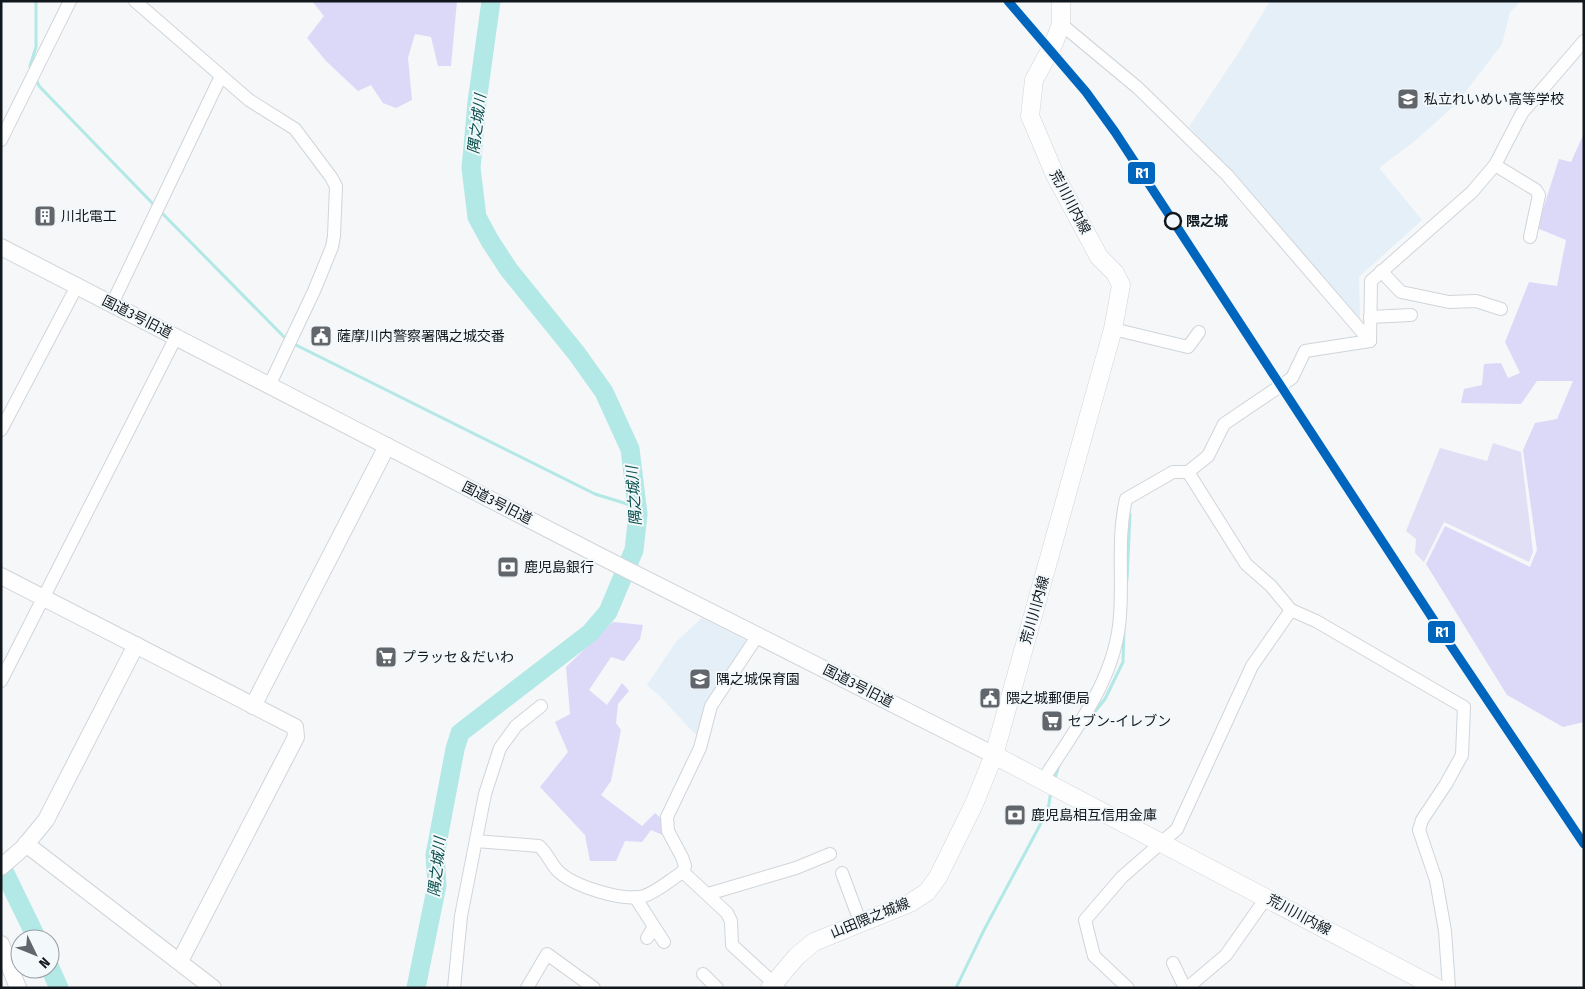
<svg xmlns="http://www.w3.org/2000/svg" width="1585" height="989" font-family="'Fira Sans Condensed','Noto Sans JP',sans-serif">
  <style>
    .built { fill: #e4eff7 }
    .green { fill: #e0dff6 }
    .forest { fill: #dcd9f8 }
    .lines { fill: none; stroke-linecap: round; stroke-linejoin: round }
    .stream { stroke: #b2e8e5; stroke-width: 3 }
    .river { stroke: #b2e8e5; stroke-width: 19 }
    .minor-casing { stroke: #d0d5da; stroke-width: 14 }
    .tertiary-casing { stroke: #d0d5da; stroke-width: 18 }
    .secondary-casing { stroke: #d0d5da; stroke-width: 19 }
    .minor { stroke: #fefefe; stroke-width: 12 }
    .tertiary { stroke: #fefefe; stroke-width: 16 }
    .secondary { stroke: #fefefe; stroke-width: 18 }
    .rail-1-casing { stroke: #f3f8fb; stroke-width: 12 }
    .rail-1 { stroke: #0065bd; stroke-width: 9 }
    .stop-dot { fill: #f3f8fb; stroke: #10181e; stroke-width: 2.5 }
    .labels { text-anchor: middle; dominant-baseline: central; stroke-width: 4; stroke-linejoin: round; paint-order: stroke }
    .poi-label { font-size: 14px; fill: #10181e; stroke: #f3f8fb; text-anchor: start }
    .street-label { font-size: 14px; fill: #10181e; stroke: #f3f8fb }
    .stop-label { font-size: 14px; font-weight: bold; fill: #10181e; stroke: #f3f8fb; text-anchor: start }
    .water-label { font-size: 15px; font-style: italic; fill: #074e4b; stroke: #f3f8fb }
    .line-badge { stroke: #f3f8fb; stroke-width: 2 }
    .badge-label { font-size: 14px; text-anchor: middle; font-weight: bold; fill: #fff }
  </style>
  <rect width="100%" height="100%" fill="#f5f7f9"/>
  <!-- built -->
  <g class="built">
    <polygon points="1270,1 1521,1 1510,12 1502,44 1457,103 1416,140 1379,168 1422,220 1359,277 1360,319 1355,320 1252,201 1221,160 1189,127 1241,49"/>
    <polygon points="702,618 748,642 706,706 698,734 695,734 660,696 647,685 676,642"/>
  </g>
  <!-- green -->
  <polygon class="green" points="1493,443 1521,452 1533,552 1529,562 1444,522 1424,562 1415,553 1416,539 1406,531 1440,448 1487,461"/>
  <!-- forest -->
  <g class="forest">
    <polygon points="312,1 457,1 451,66 438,66 431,37 415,34 408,58 412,100 396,108 383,103 371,85 358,91 326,61 307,38 324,16"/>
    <polygon points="1584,133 1584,722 1563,727 1507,695 1426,564 1445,526 1530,567 1537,550 1523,450 1535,423 1557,419 1573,381 1537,381 1521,404 1461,403 1464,389 1482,385 1484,364 1501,363 1508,378 1520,373 1505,342 1529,282 1557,286 1566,240 1537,228 1559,159 1571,162"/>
    <polygon points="613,622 643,625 640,639 624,661 611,657 589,690 607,705 622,683 629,691 618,704 616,723 621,730 611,781 601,795 642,826 655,813 662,819 661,828 665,836 651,830 642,842 625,841 616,861 590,861 585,835 540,787 568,752 555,722 570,714 566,667"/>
  </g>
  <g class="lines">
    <!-- stream -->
    <g class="stream">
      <polyline points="31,69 30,66 36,47 36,1"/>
      <polyline points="36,79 39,86 155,206"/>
      <polyline points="161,212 288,341"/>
      <polyline points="294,344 595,494 637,507"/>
      <polyline points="1127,580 1130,514"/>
      <polyline points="1090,718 1105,699 1123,662 1124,629"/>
      <polyline points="1054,781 1059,765"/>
      <polyline points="956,988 984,930 1048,810 1051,791"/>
    </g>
    <!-- river -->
    <g class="river">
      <polyline points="1,865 37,939"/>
      <polyline points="50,968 59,988"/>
      <polyline points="416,988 437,885 435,855 455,749 460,733 590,633 608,612 634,550 638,514 630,449 604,392 577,354 509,270 490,241 477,217 471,168 477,102 491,1"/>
    </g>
    <!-- minor casing -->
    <g class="minor-casing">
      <g id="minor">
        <polyline points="135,1 249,100 295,129 331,177 336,186 334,236 332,247 314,291 269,386"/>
        <polyline points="1061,24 1138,88 1227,175 1370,341"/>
        <polyline points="1,140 70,1"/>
        <polyline points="1495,165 1536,190 1539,195 1530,237"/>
        <polyline points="1381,271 1401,292 1449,302 1476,301 1501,309"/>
        <polyline points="112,304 221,76"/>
        <polyline points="1370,317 1411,315"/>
        <polyline points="1113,329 1188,347 1199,332"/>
        <polyline points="1370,341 1371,281 1472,192 1495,165 1522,113 1584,41"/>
        <polyline points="1,430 77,286"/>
        <polyline points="1188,472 1246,564 1271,586 1291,610 1316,621 1464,707 1462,755 1446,784 1422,820 1419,830 1436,880 1445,931 1449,988"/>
        <polyline points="758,635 711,706 700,748 667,817 668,831 682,857 685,866 683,872 727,913 731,921 732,945 779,988"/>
        <polyline points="1,681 176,337"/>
        <path d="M 1043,780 C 1075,729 1116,679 1120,616 C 1123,577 1117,537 1126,499 L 1173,472 L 1188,472 L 1208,456 L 1224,424 L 1292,378 L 1305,351 L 1370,341"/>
        <path d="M 476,841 L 539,846 C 547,853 550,862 557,870 C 572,886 623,902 644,896 C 657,892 671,879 683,872"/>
        <polyline points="842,873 861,924"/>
        <polyline points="708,894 796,868 830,854"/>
        <polyline points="635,897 664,942"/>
        <polyline points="647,938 654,927"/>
        <polyline points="1173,963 1185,988"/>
        <polyline points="703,974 717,988"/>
        <polyline points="454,988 461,916 485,794 500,748 516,726 541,706"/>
        <polyline points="527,988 547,954 594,988"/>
        <polyline points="1128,988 1094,956 1085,920 1122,877 1177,829 1252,666 1291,610"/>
        <polyline points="1187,988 1226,955 1266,898"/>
      </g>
    </g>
    <!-- tertiary casing -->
    <g class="tertiary-casing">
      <g id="tertiary">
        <polyline points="1,247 600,556 994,755"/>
        <polyline points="1,576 295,727 296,737 180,961"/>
        <polyline points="253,706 387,446"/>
        <polyline points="26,844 213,988"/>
        <polyline points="1,867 23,848 46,820 136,645"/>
        <polyline points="1,944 18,988"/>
      </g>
    </g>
    <!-- secondary casing -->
    <g class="secondary-casing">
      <g id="secondary">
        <polyline points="994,755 1437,988"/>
        <polyline points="770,988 797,956 814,942 910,903 927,892 938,877 974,804 994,755 1113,329 1121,285 1115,273 1099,257 1055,175 1030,116 1034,80 1054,43 1061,24 1061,1"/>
      </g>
    </g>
    <!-- minor -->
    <use href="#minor" class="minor"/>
    <!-- tertiary -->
    <use href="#tertiary" class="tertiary"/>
    <!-- secondary -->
    <use href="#secondary" class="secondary"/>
    <!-- rail-1 casing -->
    <g class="rail-1-casing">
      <polyline id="rail-1" points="1008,1 1086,92 1115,132 1433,619 1584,844"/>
    </g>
    <!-- rail-1 -->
    <use href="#rail-1" class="rail-1"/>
  </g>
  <!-- icons -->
  <defs>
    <g id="school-square" transform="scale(1.125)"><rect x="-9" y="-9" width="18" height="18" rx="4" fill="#60666b" stroke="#f3f8fb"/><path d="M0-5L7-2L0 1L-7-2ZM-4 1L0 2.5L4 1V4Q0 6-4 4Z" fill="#fff"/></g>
    <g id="building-square" transform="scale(1.125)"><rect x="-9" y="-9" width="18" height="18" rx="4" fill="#60666b" stroke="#f3f8fb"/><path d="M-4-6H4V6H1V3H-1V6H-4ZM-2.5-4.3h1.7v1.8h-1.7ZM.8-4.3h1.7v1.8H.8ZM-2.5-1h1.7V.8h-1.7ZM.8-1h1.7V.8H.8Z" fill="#fff"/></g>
    <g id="civic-square" transform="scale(1.125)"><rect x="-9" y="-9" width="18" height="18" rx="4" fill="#60666b" stroke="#f3f8fb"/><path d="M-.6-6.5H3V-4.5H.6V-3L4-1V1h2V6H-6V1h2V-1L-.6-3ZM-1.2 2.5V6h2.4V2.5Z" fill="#fff"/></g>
    <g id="bank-square" transform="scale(1.125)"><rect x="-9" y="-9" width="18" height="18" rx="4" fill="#60666b" stroke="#f3f8fb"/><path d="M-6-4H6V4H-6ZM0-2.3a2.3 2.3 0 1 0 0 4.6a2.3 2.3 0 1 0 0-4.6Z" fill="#fff"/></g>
    <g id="supermarket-square" transform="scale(1.125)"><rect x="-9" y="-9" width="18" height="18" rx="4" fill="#60666b" stroke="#f3f8fb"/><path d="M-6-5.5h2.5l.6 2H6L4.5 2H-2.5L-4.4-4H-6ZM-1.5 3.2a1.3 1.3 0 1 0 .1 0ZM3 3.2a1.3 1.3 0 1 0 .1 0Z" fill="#fff"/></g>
  </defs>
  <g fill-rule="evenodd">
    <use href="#school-square" x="1408" y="99"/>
    <use href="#building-square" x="45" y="216"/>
    <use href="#civic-square" x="321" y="336"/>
    <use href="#bank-square" x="508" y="567"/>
    <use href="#supermarket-square" x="386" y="657"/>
    <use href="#school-square" x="700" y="679"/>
    <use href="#civic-square" x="990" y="698"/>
    <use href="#supermarket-square" x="1052" y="721"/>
    <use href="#bank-square" x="1015" y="815"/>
  </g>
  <!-- markers -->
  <circle class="stop-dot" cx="1173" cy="221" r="8"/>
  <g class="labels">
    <!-- poi labels -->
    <g class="poi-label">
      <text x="1424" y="99">私立れいめい高等学校</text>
      <text x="61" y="216">川北電工</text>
      <text x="337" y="336">薩摩川内警察署隅之城交番</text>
      <text x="524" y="567">鹿児島銀行</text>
      <text x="402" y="657">プラッセ＆だいわ</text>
      <text x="716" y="679">隅之城保育園</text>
      <text x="1006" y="698">隈之城郵便局</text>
      <text x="1068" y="721">セブン-イレブン</text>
      <text x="1031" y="815">鹿児島相互信用金庫</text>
    </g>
    <!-- street labels -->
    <g class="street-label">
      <text transform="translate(1070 202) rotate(62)">荒川川内線</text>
      <text transform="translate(137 317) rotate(27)">国道3号旧道</text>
      <text transform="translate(497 503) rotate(27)">国道3号旧道</text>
      <text transform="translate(1035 610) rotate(-74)">荒川川内線</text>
      <text transform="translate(858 686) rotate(27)">国道3号旧道</text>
      <text transform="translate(1299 915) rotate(28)">荒川川内線</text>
      <text transform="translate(870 918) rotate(-22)">山田隈之城線</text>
    </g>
    <!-- stop labels -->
    <g class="stop-label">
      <text x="1186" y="221">隈之城</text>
    </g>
    <!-- water labels -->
    <g class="water-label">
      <text transform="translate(477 124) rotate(-83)">隅之城川</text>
      <text transform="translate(634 496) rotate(-94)">隅之城川</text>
      <text transform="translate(437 867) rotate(-84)">隅之城川</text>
    </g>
  </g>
  <g class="line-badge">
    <rect x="1127" y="161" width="29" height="24" rx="5" fill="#0065bd"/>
    <rect x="1427" y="620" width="29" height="24" rx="5" fill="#0065bd"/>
  </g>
  <g class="badge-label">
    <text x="1142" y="178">R1</text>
    <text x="1442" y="637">R1</text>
  </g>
  <!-- border -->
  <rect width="1585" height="989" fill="none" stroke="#10181e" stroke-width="5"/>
  <!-- north arrow -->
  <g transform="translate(35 954) rotate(133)"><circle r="24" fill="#f3f8fb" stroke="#989ea3"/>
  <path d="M0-4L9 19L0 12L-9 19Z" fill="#60666b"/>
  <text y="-8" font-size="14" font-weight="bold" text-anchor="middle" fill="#10181e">N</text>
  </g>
</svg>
